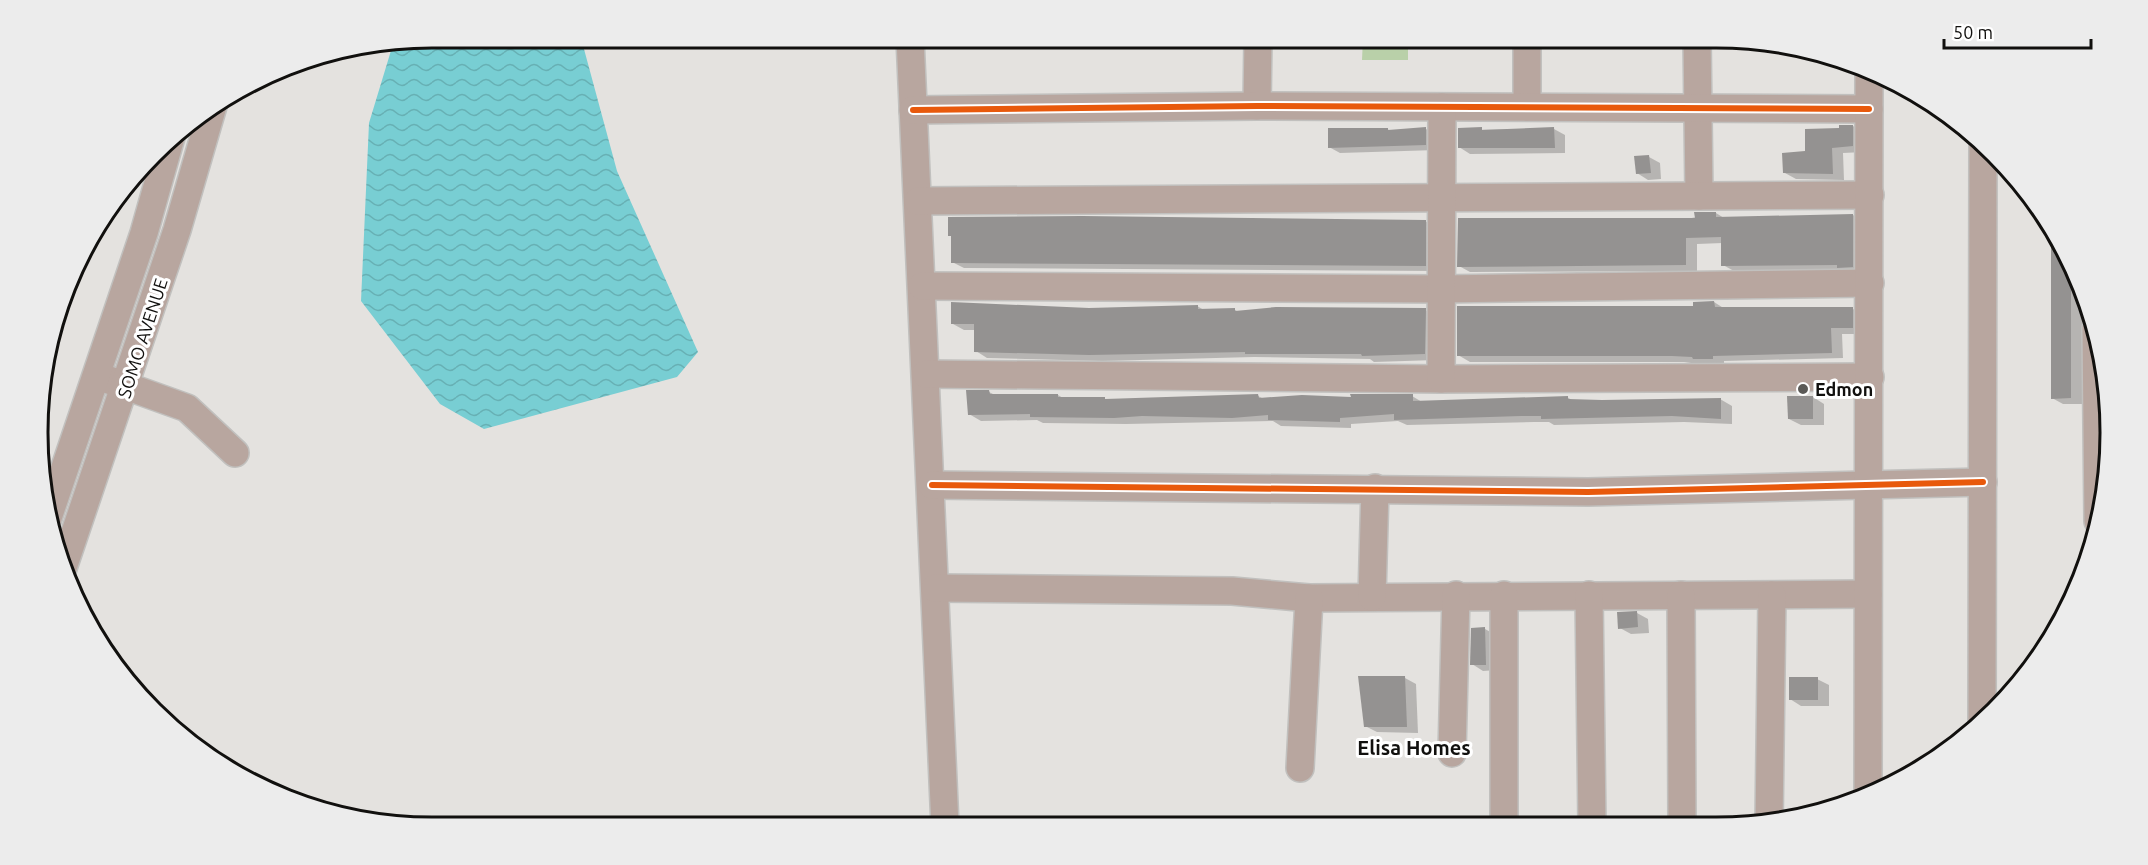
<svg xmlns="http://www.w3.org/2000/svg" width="2148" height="865" font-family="Ubuntu,sans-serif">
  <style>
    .pitch { fill: #b9d0a9 }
    .water { fill: url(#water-waves) }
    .shadow { fill: #0003 }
    .building { fill: #949291 }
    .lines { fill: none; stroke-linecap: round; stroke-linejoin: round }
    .minor-casing { stroke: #c1c0be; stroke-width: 30 }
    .minor { stroke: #b8a69f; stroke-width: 27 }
    .cycleway-casing { stroke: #fff; stroke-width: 10 }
    .cycleway { stroke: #e8590c; stroke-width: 6 }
    .poi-dot { fill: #5b5a57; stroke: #fff; stroke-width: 2 }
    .labels { text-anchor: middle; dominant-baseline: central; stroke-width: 6; stroke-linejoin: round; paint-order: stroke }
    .street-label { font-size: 18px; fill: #11100e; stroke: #fff }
    .poi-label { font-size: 18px; font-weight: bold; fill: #11100e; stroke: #fff; text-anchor: start }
    .neighbourhood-label { font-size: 20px; font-weight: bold; fill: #11100e; stroke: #fff }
    .rim { fill: none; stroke: #11100e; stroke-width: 3 }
  </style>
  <defs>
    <pattern id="water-waves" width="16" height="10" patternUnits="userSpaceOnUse" patternTransform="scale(1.5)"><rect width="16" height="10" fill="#78ced3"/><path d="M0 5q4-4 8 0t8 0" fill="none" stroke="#67b0b4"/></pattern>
  </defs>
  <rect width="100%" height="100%" fill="#e4e2df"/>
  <!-- pitch -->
  <polygon class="pitch" points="1363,38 1408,38 1408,60 1362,60"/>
  <!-- water -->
  <polygon class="water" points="433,38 581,38 617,171 698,352 677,377 484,429 440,404 361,301 369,123 393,44"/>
  <!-- shadow -->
  <g class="shadow">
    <polygon points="1853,126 1864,133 1864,152 1843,153 1844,180 1796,179 1785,173 1840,130"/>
    <polygon points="1387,129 1391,131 1426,129 1437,135 1437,150 1340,153 1329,147"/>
    <polygon points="1554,129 1565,135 1565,153 1470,154 1459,147 1459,130"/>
    <polygon points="1649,157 1660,163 1661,179 1648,180 1637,173"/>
    <polygon points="1716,213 1724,218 1853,215 1864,222 1864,273 1846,271 1734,271 1723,265 1723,243 1697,244 1697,271 1470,272 1459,266"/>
    <polygon points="1425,221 1437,228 1437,271 964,268 952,262 953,237 949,235"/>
    <polygon points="2053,231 2070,257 2083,292 2082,404 2063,404 2052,398"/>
    <polygon points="1714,302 1725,309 1853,309 1864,315 1864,334 1842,334 1843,358 1724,361 1724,364 1705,365 1684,362 1470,362 1458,355"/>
    <polygon points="1197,306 1204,310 1234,309 1238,312 1425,310 1436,316 1436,360 1374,362 1370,359 1254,357 1102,361 987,358 976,351 976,330 964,330 953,324 1089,309"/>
    <polygon points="989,392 995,395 1058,395 1063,398 1108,400 1258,396 1264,399 1412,396 1422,402 1567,397 1573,401 1720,399 1732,406 1732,424 1684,422 1554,425 1549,422 1534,422 1407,425 1398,421 1351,424 1351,428 1281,426 1273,421 1126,424 1043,423 1037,420 981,421 969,414"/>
    <polygon points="1813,397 1824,404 1824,425 1801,425 1789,419"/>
    <polygon points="1637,613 1648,619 1649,633 1631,634 1620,628"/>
    <polygon points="1472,629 1485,629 1496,635 1497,670 1483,671 1472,664"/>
    <polygon points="1405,678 1416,684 1418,733 1377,732 1365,726"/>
    <polygon points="1817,679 1829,685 1829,706 1801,706 1790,699"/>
    <polygon points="799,823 805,827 772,827"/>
  </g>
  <!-- building -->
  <g class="building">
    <polygon points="1839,125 1853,125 1853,146 1832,148 1833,174 1783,173 1782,153 1805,151 1805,129 1839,128"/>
    <polygon points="1426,127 1426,145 1328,148 1328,128 1388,128 1388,130"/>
    <polygon points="1482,127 1482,130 1554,127 1555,148 1458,148 1458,128"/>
    <polygon points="1649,155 1651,173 1636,174 1634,156"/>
    <polygon points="1694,212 1716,212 1716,217 1853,214 1853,267 1837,268 1837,265 1721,266 1721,237 1686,238 1686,265 1457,267 1458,218 1695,218"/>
    <polygon points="1082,216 1426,220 1426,266 951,263 951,236 948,236 948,217"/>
    <polygon points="2051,228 2071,262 2071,398 2051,399"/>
    <polygon points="1714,301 1715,307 1853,307 1853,328 1831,328 1832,353 1713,356 1713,359 1693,359 1692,357 1672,356 1457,356 1457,306 1693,306 1693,302"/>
    <polygon points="951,302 1089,308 1198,305 1198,309 1235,308 1235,311 1276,307 1426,308 1425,354 1362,356 1361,354 1245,354 1245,352 1089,355 974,352 974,324 951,324"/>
    <polygon points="966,390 989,390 990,394 1058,394 1058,397 1105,397 1105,399 1258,394 1259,398 1302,395 1351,397 1350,394 1413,394 1413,401 1568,396 1568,399 1602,400 1721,398 1721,419 1672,416 1541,419 1541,416 1521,416 1394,420 1394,414 1340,418 1340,422 1268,420 1268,415 1232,418 1142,416 1114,418 1030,417 1030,414 968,415"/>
    <polygon points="1787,396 1813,396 1813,419 1788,419"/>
    <polygon points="1637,611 1638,627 1618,629 1617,612"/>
    <polygon points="1485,627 1486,665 1470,665 1471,628"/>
    <polygon points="1358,676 1405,676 1407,727 1364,727"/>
    <rect x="1789" y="677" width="29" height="23"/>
  </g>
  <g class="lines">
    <!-- minor casing -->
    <g class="minor-casing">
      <g id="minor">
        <polyline points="910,38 945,826"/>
        <polyline points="1697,38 1699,196"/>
        <polyline points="1257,106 1258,38"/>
        <polyline points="1527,107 1527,38"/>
        <polyline points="913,110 1257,106 1869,109"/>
        <polyline points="918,201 1870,195"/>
        <polyline points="922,286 1441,289 1870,283"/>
        <polyline points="2096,329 2098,521"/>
        <polyline points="926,374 1441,379 1870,377"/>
        <polyline points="1441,379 1442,107"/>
        <polyline points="109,380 187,408 235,453"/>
        <polyline points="932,485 1588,492 1983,482"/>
        <polyline points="48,518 144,233 171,137"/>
        <polyline points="63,568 177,230 213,106"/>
        <polyline points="935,588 1232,591 1309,598 1868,594"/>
        <polyline points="1589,595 1592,825"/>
        <polyline points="1681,595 1682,824"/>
        <polyline points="1372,597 1375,488"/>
        <polyline points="1982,722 1983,143"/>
        <polyline points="1452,753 1456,595"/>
        <polyline points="1300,768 1309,598"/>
        <polyline points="1868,796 1869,70"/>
        <polyline points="1769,824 1772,595"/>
        <polyline points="1504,825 1504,595"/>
      </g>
    </g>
    <!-- minor -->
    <use href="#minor" class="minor"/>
    <!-- cycleway casing -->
    <g class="cycleway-casing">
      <g id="cycleway">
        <polyline points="913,110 1257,106 1869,109"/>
        <polyline points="932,485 1588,492 1983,482"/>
      </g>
    </g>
    <!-- cycleway -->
    <use href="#cycleway" class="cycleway"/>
  </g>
  <!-- markers -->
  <circle class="poi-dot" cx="1803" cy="389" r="6"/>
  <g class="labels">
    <!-- street labels -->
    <g class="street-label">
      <text transform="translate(142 338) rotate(-72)">SOMO AVENUE</text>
    </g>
    <!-- poi labels -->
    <g class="poi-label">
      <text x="1815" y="389">Edmon</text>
    </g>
    <!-- neighbourhood labels -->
    <g class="neighbourhood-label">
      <text x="1414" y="747">Elisa Homes</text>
    </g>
  </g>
  <!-- crop -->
  <path d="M0 0H2148V865H0ZM432 48H1716A384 384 0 0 1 2100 432V433A384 384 0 0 1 1716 817H432A384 384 0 0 1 48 433V432A384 384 0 0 1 432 48Z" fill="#ececec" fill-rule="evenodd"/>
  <path class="rim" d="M432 48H1716A384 384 0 0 1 2100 432V433A384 384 0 0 1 1716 817H432A384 384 0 0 1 48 433V432A384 384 0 0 1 432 48Z"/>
  <!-- scale -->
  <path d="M1944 39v9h147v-9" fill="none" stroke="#11100e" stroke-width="3"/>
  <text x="1953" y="39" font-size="18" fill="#11100e" stroke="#ffffff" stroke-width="4.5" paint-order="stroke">50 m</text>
</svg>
